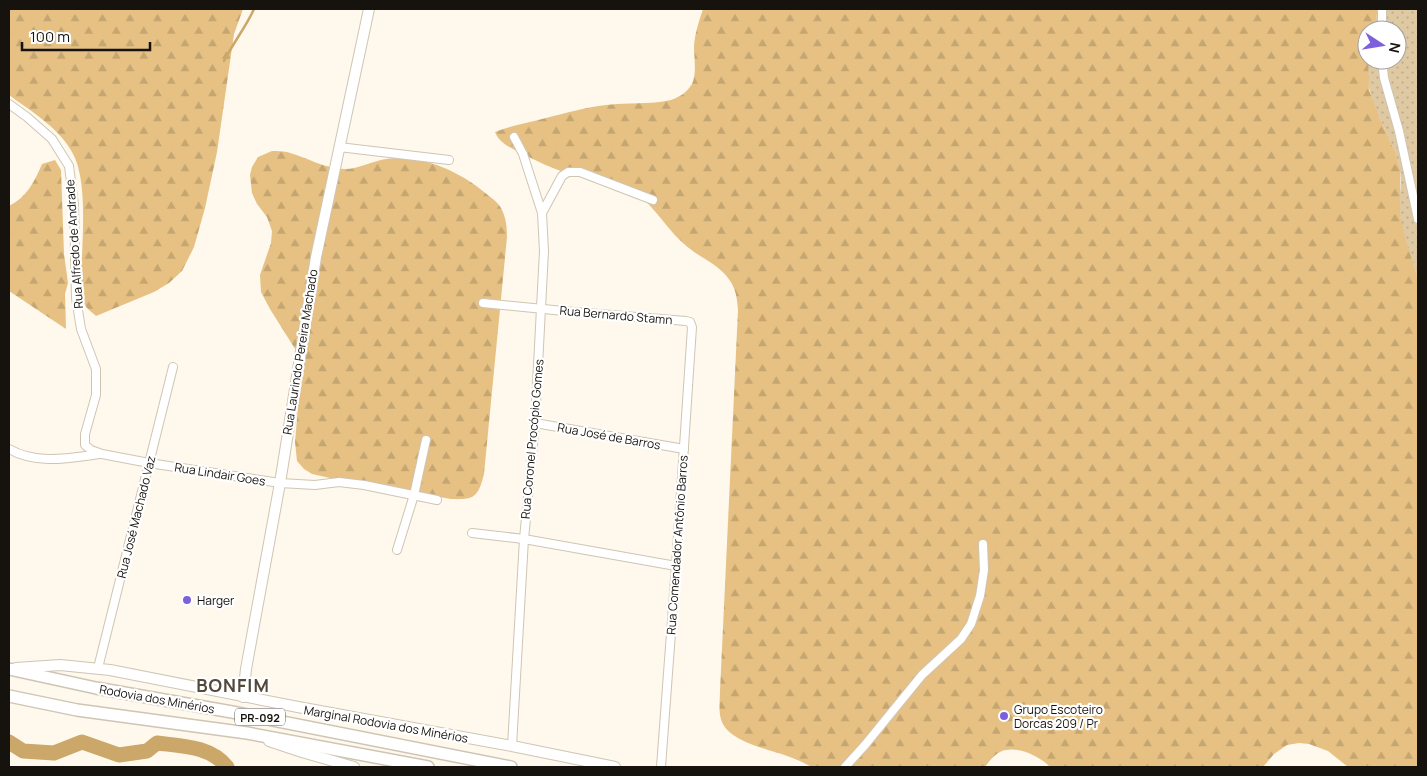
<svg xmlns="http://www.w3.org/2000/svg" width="1427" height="776" font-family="Manrope,sans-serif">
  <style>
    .grass { fill: url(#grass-dots) }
    .forest { fill: url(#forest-firs) }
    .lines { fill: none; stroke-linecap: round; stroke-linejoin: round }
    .stream { stroke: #cba76a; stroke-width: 2.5 }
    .river { stroke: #cba76a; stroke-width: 15 }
    .street-casing { stroke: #cfc5b4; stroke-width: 10 }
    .secondary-casing { stroke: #cfc5b4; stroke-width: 12 }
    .primary-casing { stroke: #cfc5b4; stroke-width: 14 }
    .street { stroke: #fff; stroke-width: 8 }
    .secondary { stroke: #fff; stroke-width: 10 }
    .primary { stroke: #fff; stroke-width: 11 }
    .poi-dot { fill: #7d61dc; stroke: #fff; stroke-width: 2 }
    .labels { text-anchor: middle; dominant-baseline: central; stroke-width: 4.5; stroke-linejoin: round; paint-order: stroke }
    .shield { fill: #fff; stroke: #5c5956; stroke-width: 1 }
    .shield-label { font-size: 11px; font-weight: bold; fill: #16120d }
    .street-label { font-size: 12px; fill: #16120d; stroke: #fff }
    .poi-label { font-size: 12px; fill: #16120d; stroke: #fff; text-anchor: start }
    .district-label { font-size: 18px; font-weight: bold; letter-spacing: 1px; fill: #52493b; stroke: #fff }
  </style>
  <defs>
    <pattern id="grass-dots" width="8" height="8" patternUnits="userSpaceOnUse" patternTransform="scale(1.25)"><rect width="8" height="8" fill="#dfc9a3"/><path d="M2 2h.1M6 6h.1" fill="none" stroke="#bfac8b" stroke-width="1.8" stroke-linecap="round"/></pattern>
    <pattern id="forest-firs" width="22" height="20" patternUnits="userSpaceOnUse" patternTransform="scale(1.25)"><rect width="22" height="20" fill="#e6c183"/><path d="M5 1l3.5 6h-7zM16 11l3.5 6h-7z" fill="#c5a570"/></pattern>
  </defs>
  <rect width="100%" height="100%" fill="#fef8ed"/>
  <!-- grass -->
  <path class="grass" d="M 1378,9 L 1418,9 L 1418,279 C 1411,258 1403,238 1400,216 C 1398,200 1403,182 1399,166 C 1390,130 1362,99 1368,60 L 1397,60 L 1397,30 L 1374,30 Z"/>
  <!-- forest -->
  <g class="forest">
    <path d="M 9,9 L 243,9 L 234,34 L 217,152 L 205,208 L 194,247 L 182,271 L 169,283 L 154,292 L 96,316 C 93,313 87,309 85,305 C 77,290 81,272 82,256 C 83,228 86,184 75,158 C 63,130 32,112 9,95 Z"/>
    <path d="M 703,9 L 1378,9 L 1374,30 L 1367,30 L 1369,90 L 1380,119 L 1395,152 L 1400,169 L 1400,215 L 1406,241 L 1418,279 L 1418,767 L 1348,767 L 1328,751 L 1309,744 L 1299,743 L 1287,745 L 1274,754 L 1263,767 L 1050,767 C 1041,757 1020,747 1006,750 C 997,751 990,760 985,767 L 812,767 C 804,763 796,759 787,756 C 768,749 730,742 722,722 C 718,713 720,701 720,691 L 738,310 C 737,298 736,288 728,278 C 717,263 696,256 683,243 C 662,224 647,193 619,184 C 608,180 596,180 585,178 C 562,173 542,164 521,153 C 511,148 499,143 495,132 C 513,125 528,123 546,118 C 566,113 586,107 606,105 C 628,102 650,105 671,100 C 680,97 687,92 692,84 C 697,73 694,58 694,46 C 695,33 699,21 703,9 Z"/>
    <path d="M 272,151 C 277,151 282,151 287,152 C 306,157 325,169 345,169 C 359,169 372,161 386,159 C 422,155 457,170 484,192 C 490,197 497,201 501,208 C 506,217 507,227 507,237 L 484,474 C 478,497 475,500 451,499 L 330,478 L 312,474 L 304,469 L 297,461 L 295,442 L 302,360 L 270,309 L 261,292 L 260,275 L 271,243 L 272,231 L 267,217 L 257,204 L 252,193 L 250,175 L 252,167 L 258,157 Z"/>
    <path d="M 55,160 L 61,170 L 64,254 L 68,283 L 65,294 L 66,329 L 9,291 L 9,206 C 26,198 35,181 42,164 Z"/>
  </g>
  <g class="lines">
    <!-- stream -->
    <path class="stream" d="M 224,61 C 233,43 246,27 254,9"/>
    <!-- river -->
    <path class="river" d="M 9,742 L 23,751 L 54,753 L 82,742 L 119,755 L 147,751 L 157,743 C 182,746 211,746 227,767"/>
    <!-- street casing -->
    <g class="street-casing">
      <g id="street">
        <polyline points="1382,30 1382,9"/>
        <polyline points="1382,60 1384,78 1399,131 1418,219"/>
        <polyline points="9,104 27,117 52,139 69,166 74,205 76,298 81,329 96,369 96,395 85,434 85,445 91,450 102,454 149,463 280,483 315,485 339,482 364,485 437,500"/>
        <polyline points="339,147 449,160"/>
        <polyline points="542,213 562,176 568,172 580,172 653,200"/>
        <polyline points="483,303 574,312 686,321 690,322 692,327 676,566 661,767"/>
        <polyline points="535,423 684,449"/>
        <path d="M 9,449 C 37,465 69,458 100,454"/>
        <polyline points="472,533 524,539 676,566"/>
        <polyline points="397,550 414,495 426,440"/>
        <polyline points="98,668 173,367"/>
        <polyline points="512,746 524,539 535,423 544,251 542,213 523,154 514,137"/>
        <polyline points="845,767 865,745 922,675 961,639 971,624 980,596 984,570 983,544"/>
      </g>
    </g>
    <!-- secondary casing -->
    <g class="secondary-casing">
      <g id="secondary">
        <polyline points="16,668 60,665 110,670 298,707 512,746 615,767"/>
        <polyline points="243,697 246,669 280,483 316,257 369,9"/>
        <polyline points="269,741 302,752 354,767"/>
      </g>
    </g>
    <!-- primary casing -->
    <g class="primary-casing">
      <g id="primary">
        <polyline points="9,669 96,688 232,712 511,767"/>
        <polyline points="9,696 77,710 247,733 428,767"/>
      </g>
    </g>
    <!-- street -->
    <use href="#street" class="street"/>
    <!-- secondary -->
    <use href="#secondary" class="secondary"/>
    <!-- primary -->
    <use href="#primary" class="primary"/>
  </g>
  <!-- markers -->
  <g class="poi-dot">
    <circle cx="187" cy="600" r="5"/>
    <circle cx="1004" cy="716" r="5"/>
  </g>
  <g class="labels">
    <!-- shield labels -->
    <rect class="shield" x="235" y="708.5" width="50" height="17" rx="4"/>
    <g class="shield-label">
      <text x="260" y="717">PR-092</text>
    </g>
    <!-- street labels -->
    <g class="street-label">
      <text transform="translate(74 244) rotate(-94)">Rua Alfredo de Andrade</text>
      <text transform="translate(616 315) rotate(5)">Rua Bernardo Stamn</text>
      <text transform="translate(300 352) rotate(-81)">Rua Laurindo Pereira Machado</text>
      <text transform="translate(609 436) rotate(10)">Rua José de Barros</text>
      <text transform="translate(532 439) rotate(-85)">Rua Coronel Procópio Gomes</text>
      <text transform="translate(220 474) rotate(9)">Rua Lindair Goes</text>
      <text transform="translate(136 517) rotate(-76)">Rua José Machado Vaz</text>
      <text transform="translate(677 545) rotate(-86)">Rua Comendador Antônio Barros</text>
      <text transform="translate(157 699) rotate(10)">Rodovia dos Minérios</text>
      <text transform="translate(386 724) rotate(10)">Marginal Rodovia dos Minérios</text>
    </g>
    <!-- poi labels -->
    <g class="poi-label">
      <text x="197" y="600">Harger</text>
      <text x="1014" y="709">Grupo Escoteiro<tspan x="1014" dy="14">Dorcas 209 / Pr</tspan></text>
    </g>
    <!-- district labels -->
    <g class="district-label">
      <text x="233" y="685">BONFIM</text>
    </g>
  </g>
  <!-- border -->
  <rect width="1427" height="776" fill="none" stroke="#16120d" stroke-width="20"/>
  <!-- north arrow -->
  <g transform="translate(1382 45) rotate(102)"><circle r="24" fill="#ffffff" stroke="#a2a09e"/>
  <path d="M0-4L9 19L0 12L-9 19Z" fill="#7d61dc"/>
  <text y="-8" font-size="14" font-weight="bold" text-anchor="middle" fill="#16120d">N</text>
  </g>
  <!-- scale -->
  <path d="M22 42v8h128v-8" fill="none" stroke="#16120d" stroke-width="2.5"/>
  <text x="30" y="42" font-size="15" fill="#16120d" stroke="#ffffff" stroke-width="4" paint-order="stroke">100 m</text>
</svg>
